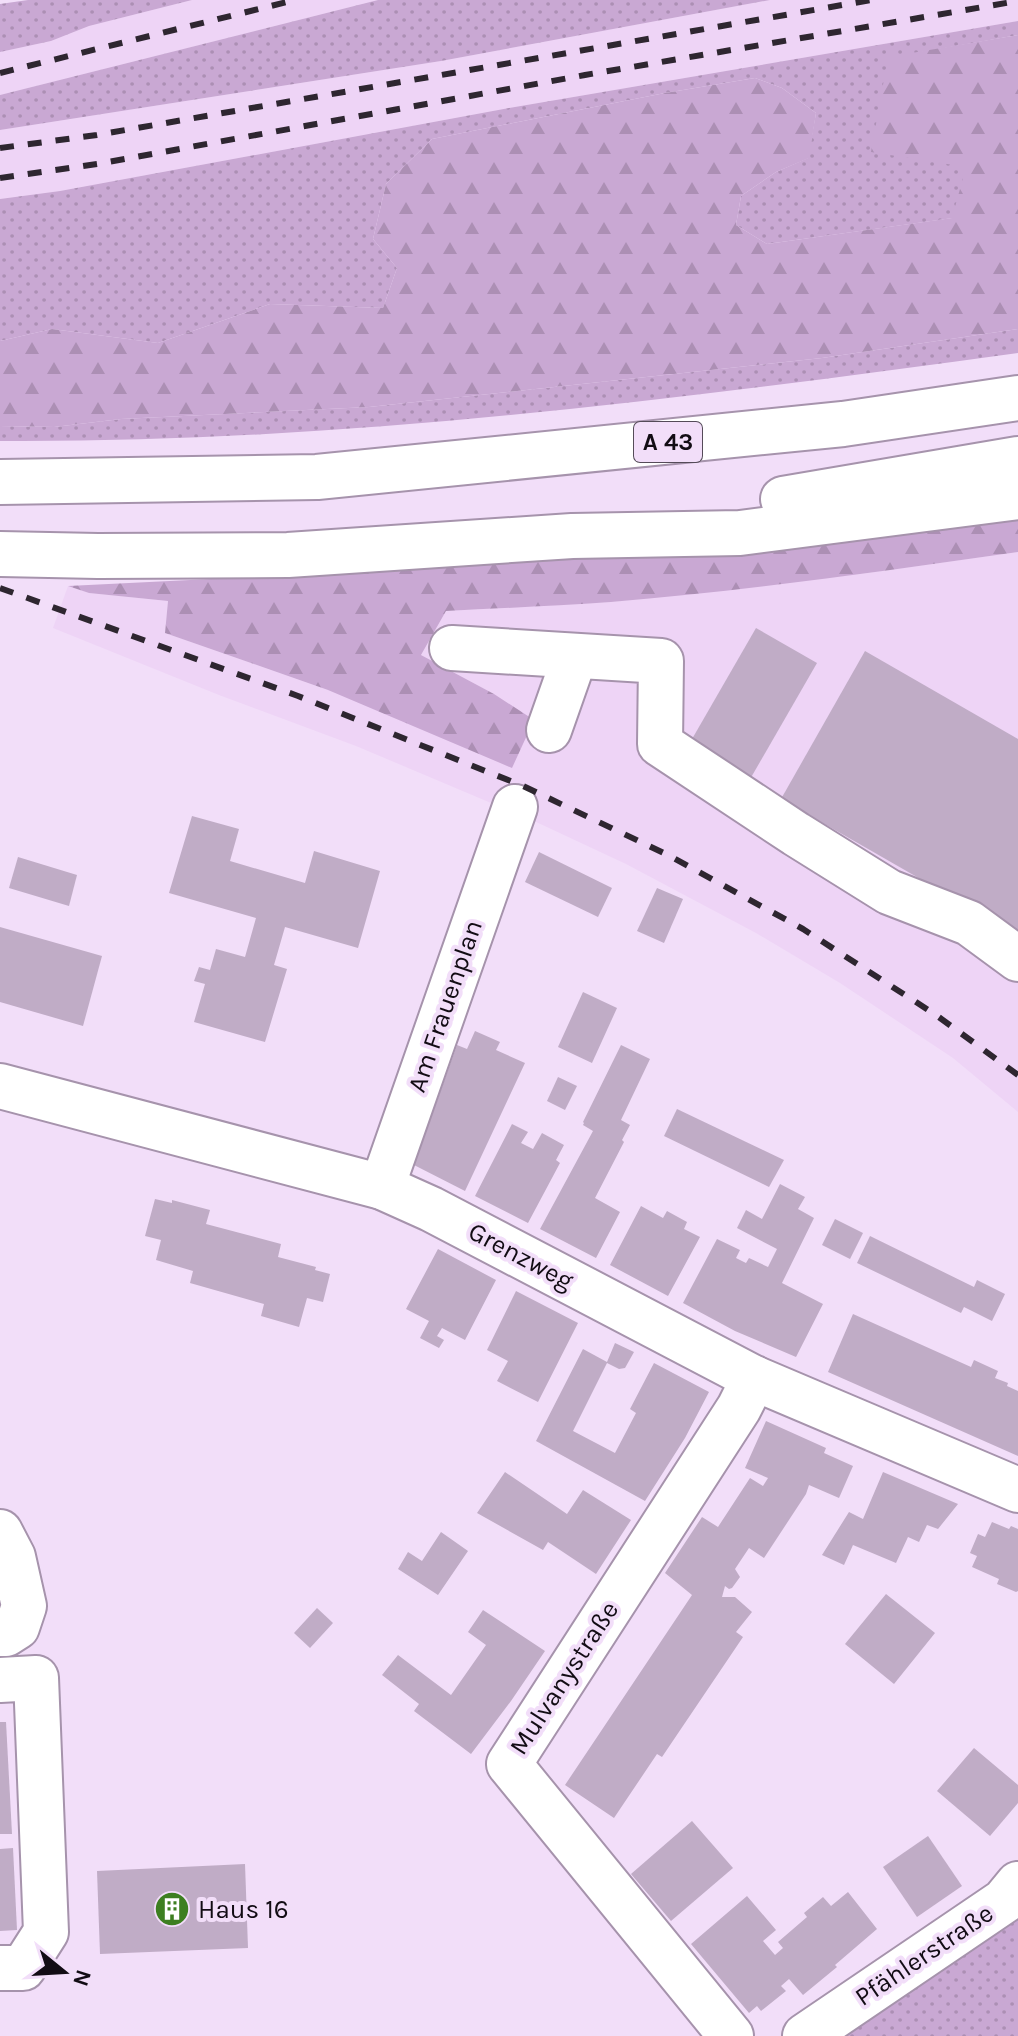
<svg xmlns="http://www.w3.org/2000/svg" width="1018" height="2036" font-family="Karla,sans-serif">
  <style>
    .built { fill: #eed4f6 }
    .grass { fill: url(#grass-dots) }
    .forest { fill: url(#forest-firs) }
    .building { fill: #c0acc6 }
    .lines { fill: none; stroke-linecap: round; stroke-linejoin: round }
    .minor-casing { stroke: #a693ac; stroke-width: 48 }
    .highway-casing { stroke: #a693ac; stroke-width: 48 }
    .minor { stroke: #fff; stroke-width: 44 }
    .highway { stroke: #fff; stroke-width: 44 }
    .rail { stroke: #2e2630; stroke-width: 6; stroke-dasharray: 14 14; stroke-linecap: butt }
    .labels { text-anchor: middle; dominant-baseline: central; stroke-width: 8; stroke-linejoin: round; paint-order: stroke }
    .shield { fill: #f2def9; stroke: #554b59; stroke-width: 2 }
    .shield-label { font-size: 24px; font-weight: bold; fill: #120c14 }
    .street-label { font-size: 26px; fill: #120c14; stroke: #f2def9 }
    .poi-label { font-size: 26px; fill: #120c14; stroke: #f2def9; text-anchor: start }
  </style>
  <defs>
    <pattern id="grass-dots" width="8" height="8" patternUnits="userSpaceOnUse" patternTransform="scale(2)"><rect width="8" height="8" fill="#c9a8d3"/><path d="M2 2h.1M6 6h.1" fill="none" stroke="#ac8fb4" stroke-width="1.8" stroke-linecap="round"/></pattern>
    <pattern id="forest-firs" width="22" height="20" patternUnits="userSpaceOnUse" patternTransform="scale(2)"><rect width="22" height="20" fill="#c9a8d3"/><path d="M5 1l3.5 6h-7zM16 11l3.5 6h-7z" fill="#ac8fb4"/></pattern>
  </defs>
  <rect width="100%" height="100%" fill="#f2def9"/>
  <!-- built -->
  <g class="built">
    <polygon points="192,0 378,0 0,95 0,52 51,41 89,26"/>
    <polygon points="770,0 1018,0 1018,21 509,108 60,191 0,199 0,130 441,61"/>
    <polygon points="1018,552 1018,1112 953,1058 840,983 756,933 626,864 534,821 356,746 219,695 53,628 68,586 89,593 168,601 165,633 328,690 494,694 421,655 446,611 611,602 685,594 860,574"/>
  </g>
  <!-- grass -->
  <g class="grass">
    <polygon points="28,0 192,0 89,26 51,41 0,52 0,4"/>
    <polygon points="378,0 770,0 441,61 0,130 0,95"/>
    <polygon points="1018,21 1018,35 888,58 967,167 953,218 767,244 736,225 741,196 776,172 808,158 816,113 782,88 755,78 665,93 432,139 386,184 373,239 397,268 383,308 270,304 158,343 52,329 0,341 0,199 60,191 509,108"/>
    <path d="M 1018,329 L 1018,353 C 681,399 341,443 0,441 L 0,426 L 54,427 L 121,419 L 369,407 L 822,358 Z"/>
    <polygon points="1018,1908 1018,2036 826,2036"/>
  </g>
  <!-- forest -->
  <g class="forest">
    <polygon points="1018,35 1018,329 822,358 369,407 121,419 54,427 0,426 0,341 52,329 158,343 270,304 383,308 397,268 373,239 386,184 432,139 665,93 755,78 782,88 816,113 809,158 776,172 741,196 736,225 767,244 952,218 966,167 871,152 888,57"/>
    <path d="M 1018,509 L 1018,552 C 883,571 747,591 611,602 C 556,606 501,608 446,611 L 421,655 L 494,694 L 534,720 L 512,768 L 328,690 L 165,633 L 168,601 L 89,593 L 68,586 L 456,567 L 656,553 Z"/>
  </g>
  <!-- building -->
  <g class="building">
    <polygon points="756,628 817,663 749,781 688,746"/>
    <polygon points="865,651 1018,739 1018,935 781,799"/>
    <polygon points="192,816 239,829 230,861 305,883 314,851 380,871 358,948 285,927 274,965 287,969 265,1042 194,1022 205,984 194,981 199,967 210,970 216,949 245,957 256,918 169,893"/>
    <polygon points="539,852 612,888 598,917 525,882"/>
    <polygon points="18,857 77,875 69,906 9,888"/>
    <polygon points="657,888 683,899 664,943 637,931"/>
    <polygon points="0,927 102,956 83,1026 0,1002"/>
    <polygon points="583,992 617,1008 592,1063 558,1047"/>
    <polygon points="475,1031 500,1042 496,1050 525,1063 465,1191 414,1165 457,1045 467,1049"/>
    <polygon points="621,1045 650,1059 621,1120 630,1125 622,1140 624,1142 595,1198 620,1212 596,1258 540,1229 593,1131 583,1125 584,1123 583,1122"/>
    <polygon points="558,1077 577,1086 565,1110 547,1101"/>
    <polygon points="677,1109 784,1160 769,1187 664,1136"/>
    <polygon points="512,1124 528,1132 521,1143 533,1149 542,1133 564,1145 556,1160 560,1163 528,1223 475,1196"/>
    <polygon points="780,1184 805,1197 798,1209 814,1218 782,1283 823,1304 796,1357 735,1331 683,1303 717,1239 740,1250 736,1258 746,1263 749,1258 768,1267 777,1249 737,1228 746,1210 762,1219"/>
    <polygon points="155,1199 172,1203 172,1200 210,1210 206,1224 281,1244 278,1257 316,1267 315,1270 330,1274 323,1302 307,1298 299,1327 261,1316 264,1304 190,1283 193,1271 156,1260 161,1240 145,1236"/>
    <polygon points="641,1206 663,1218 667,1211 687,1222 684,1229 700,1237 668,1296 610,1265"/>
    <polygon points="835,1219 863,1233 850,1259 822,1245"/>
    <polygon points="870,1236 974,1287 977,1280 1005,1294 992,1321 964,1307 961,1313 857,1263"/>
    <polygon points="438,1249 496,1280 465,1340 442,1328 437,1336 444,1340 439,1348 420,1338 429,1321 406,1309"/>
    <polygon points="516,1291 578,1323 538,1402 497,1381 508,1361 487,1350"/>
    <polygon points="853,1314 971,1367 974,1360 998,1371 995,1378 1008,1383 1007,1386 1018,1391 1018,1456 828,1372"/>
    <polygon points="615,1343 634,1352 625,1368 619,1369 607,1363 573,1431 615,1453 636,1413 630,1409 654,1363 709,1392 685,1438 645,1501 536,1441 583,1349 607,1362"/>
    <polygon points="766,1421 826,1448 824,1453 853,1466 839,1498 809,1485 806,1494 764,1558 749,1548 735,1569 740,1577 732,1588 729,1589 725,1586 722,1597 735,1597 752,1612 736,1632 743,1637 662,1757 657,1754 614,1818 565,1785 692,1595 665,1573 702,1517 718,1527 750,1478 763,1486 768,1478 745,1468"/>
    <polygon points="505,1472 567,1514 583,1490 631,1520 596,1574 548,1542 543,1550 477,1513"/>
    <polygon points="883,1472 958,1504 938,1529 927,1525 919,1542 908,1537 896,1563 853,1545 844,1565 822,1555 849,1512 863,1519"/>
    <polygon points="992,1522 1009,1529 1011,1526 1018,1529 1018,1591 1016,1592 997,1584 999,1579 972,1567 977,1556 970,1553 978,1534 985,1537"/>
    <polygon points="441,1532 468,1551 438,1595 398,1569 408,1552 422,1561"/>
    <polygon points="886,1594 935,1633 894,1684 845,1644"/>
    <polygon points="317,1608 333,1623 310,1648 294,1633"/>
    <polygon points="483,1610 545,1651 511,1701 471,1754 414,1711 419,1704 382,1675 398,1655 451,1695 486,1645 468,1632"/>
    <polygon points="0,1722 6,1722 12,1834 0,1834"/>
    <polygon points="974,1748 1018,1785 1018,1803 990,1836 937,1791"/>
    <polygon points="692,1821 733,1868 671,1921 631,1874"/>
    <polygon points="928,1836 962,1886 917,1917 883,1867"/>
    <polygon points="13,1848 17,1930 0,1931 0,1849"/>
    <polygon points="245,1864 248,1948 100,1954 97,1871"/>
    <polygon points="848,1892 877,1929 835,1965 837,1967 803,1995 789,1979 781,1986 786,1991 761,2011 757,2006 749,2013 691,1944 747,1896 776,1930 763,1941 775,1955 783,1948 778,1942 807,1917 804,1913 823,1897 831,1906"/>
  </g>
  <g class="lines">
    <!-- minor casing -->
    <g class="minor-casing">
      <g id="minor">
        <polyline points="452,648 661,661 660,744 796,834 889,892 969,923 1018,959"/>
        <polyline points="549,730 575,656"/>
        <polyline points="0,1086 382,1187 431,1209 754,1378 1018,1490"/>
        <polyline points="382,1187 515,807"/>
        <polyline points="0,1532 13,1557 24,1606 17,1627 6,1634 0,1634"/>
        <polyline points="0,1680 36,1678 46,1932 23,1968 0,1968"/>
        <polyline points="731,2036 509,1764 739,1408 754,1378"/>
        <polyline points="805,2036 1004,1901 1018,1884"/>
      </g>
    </g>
    <!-- highway casing -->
    <g class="highway-casing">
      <g id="highway">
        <polyline points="0,482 317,477 843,424 1018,398"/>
        <polyline points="783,499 1018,459"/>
        <polyline points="0,554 98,556 288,555 572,536 740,533 1018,497"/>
      </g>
    </g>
    <!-- minor -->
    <use href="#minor" class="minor"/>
    <!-- highway -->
    <use href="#highway" class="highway"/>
    <!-- rail -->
    <g class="rail">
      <polyline points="0,73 295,0"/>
      <polyline points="0,148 97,135 871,0"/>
      <polyline points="0,178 97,164 585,75 1018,1"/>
      <polyline points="0,588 298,696 523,786 666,854 803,929 936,1015 1018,1075"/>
    </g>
  </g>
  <!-- icons -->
  <defs>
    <g id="building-disc" transform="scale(1.8)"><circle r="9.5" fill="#3d7f21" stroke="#f2def9"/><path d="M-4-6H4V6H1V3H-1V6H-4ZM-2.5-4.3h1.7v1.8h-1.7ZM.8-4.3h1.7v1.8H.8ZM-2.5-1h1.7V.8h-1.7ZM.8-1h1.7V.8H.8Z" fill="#fff"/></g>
  </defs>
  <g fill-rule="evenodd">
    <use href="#building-disc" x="172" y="1909"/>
  </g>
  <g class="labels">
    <!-- shield labels -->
    <rect class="shield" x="634" y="422" width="68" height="40" rx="6"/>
    <g class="shield-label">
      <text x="668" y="442">A 43</text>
    </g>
    <!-- street labels -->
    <g class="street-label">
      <text transform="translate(445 1006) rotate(-71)">Am Frauenplan</text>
      <text transform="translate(521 1256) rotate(28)">Grenzweg</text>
      <text transform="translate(564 1678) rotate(-57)">Mulvanystraße</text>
      <text transform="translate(924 1955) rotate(-34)">Pfählerstraße</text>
    </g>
    <!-- poi labels -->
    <g class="poi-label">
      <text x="198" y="1909">Haus 16</text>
    </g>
  </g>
  <!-- north arrow -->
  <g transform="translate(64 1972) rotate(108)" stroke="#f2def9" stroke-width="6" paint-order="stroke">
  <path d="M0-6L14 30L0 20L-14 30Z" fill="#120c14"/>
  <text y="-12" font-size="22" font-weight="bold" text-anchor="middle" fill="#120c14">N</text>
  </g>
</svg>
